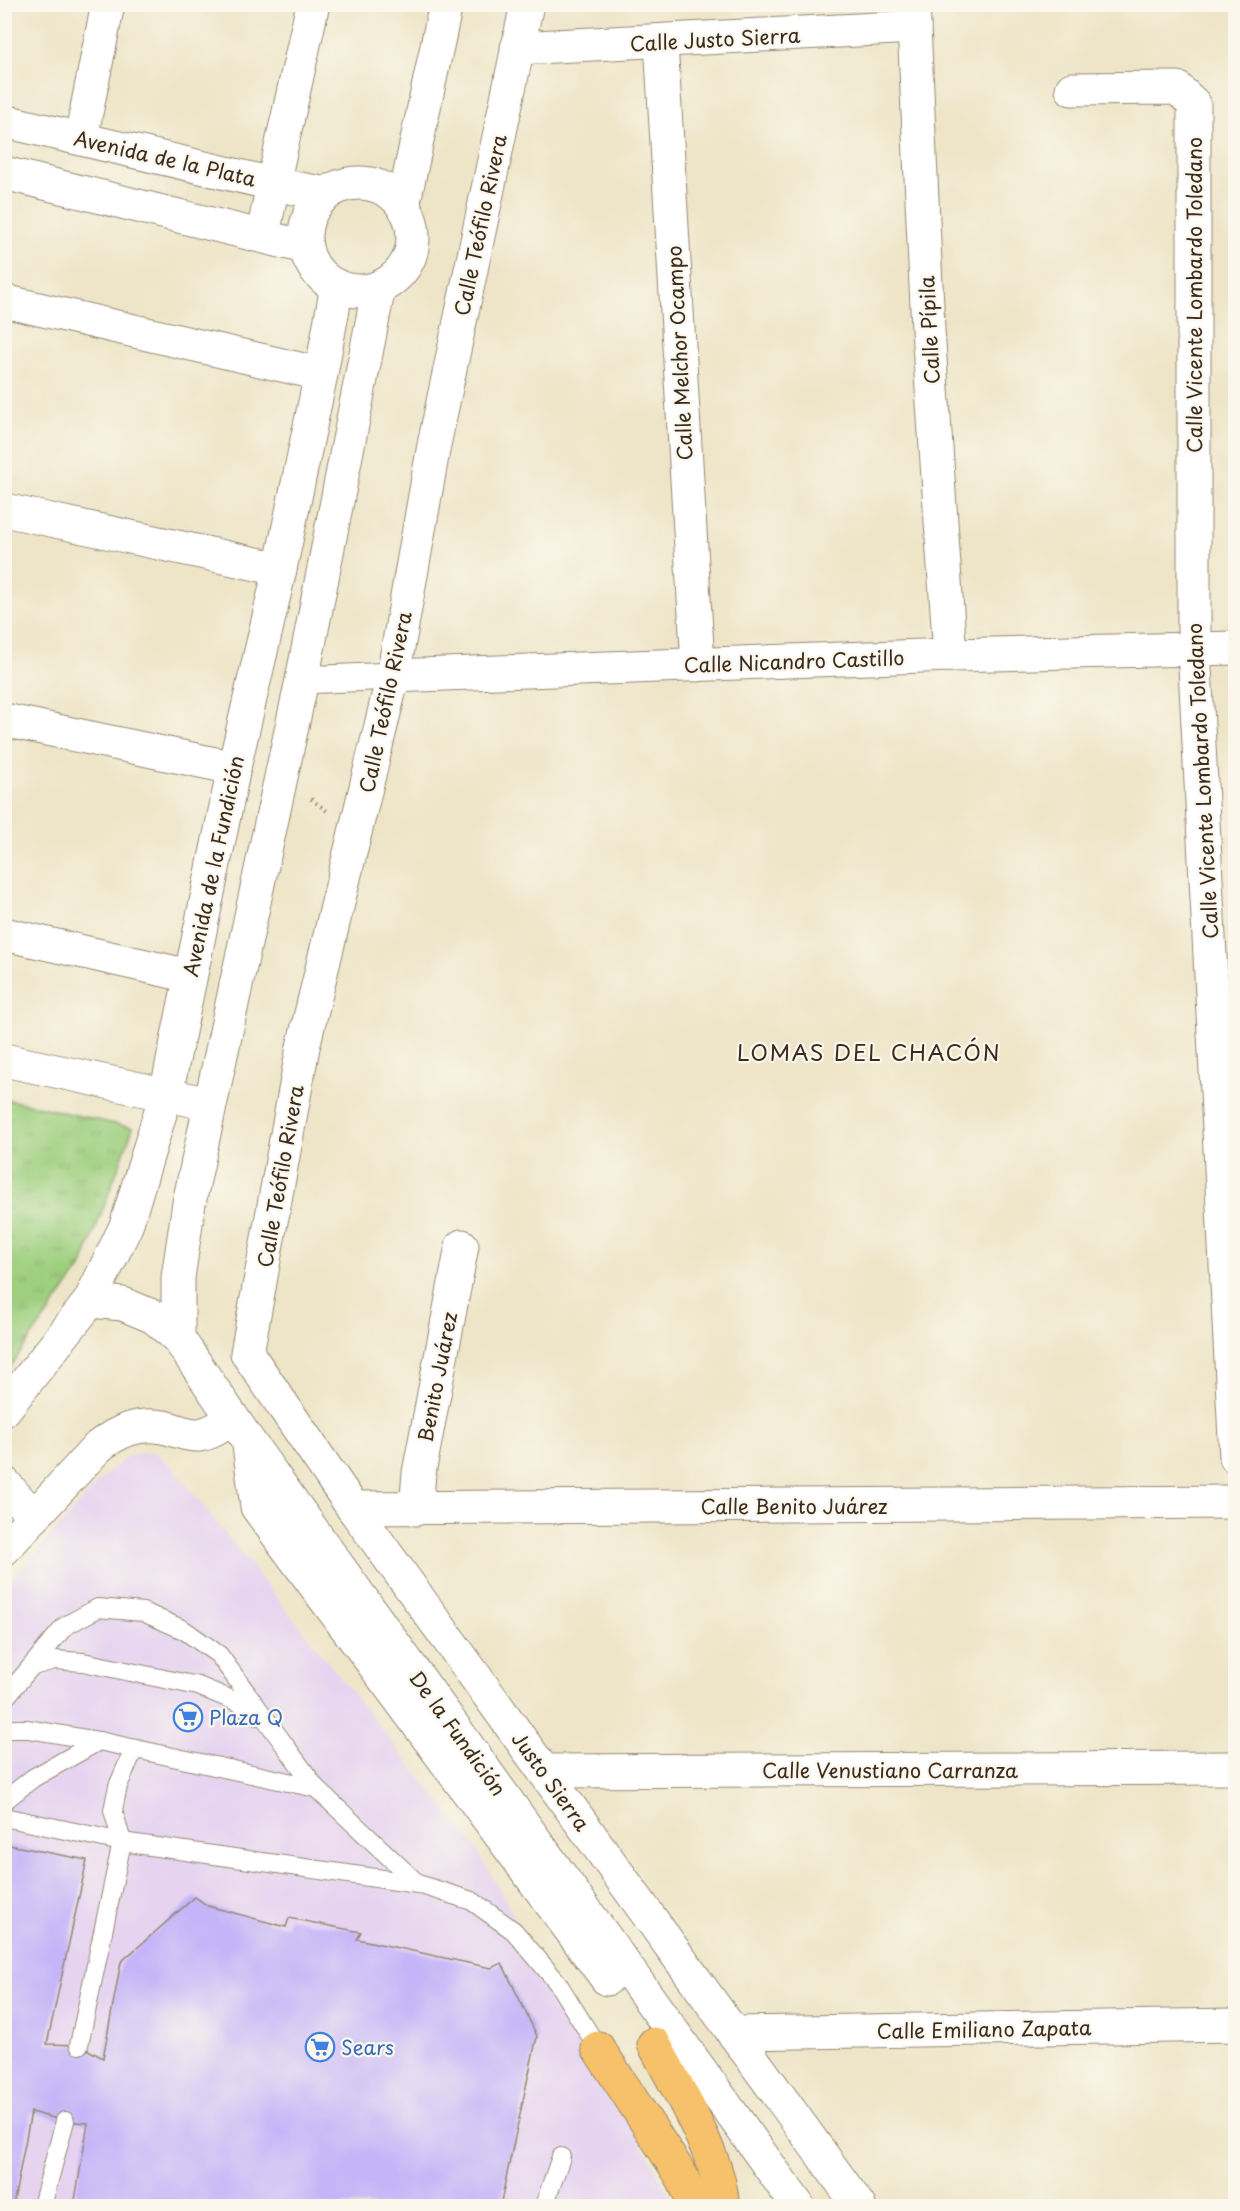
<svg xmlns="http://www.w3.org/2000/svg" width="1240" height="2211" font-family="'Playpen Sans',sans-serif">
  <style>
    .built { fill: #e5d3f0 }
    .park { fill: url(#park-tufts); stroke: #6c7c4e; stroke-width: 1.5 }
    .building { fill: #c5b5f8 }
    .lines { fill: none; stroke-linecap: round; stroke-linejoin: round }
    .service-casing { stroke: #948873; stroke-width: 20 }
    .pedestrian-casing { stroke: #948873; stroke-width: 29 }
    .minor-casing { stroke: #948873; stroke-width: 35 }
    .tertiary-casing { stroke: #948873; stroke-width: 35 }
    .primary-casing { stroke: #948873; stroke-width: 35 }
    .path { stroke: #948873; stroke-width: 4; stroke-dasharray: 1.5 4.5; stroke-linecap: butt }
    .service { stroke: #fff; stroke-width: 18 }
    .pedestrian { stroke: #fff; stroke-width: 27 }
    .minor { stroke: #fff; stroke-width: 33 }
    .tertiary { stroke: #fff; stroke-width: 33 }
    .primary { stroke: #f6c16b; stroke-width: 33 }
    .labels { text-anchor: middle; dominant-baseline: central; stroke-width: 4.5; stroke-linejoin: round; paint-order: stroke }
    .street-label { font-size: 20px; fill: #3b2a1e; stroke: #fbf7ec }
    .shop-label { font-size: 20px; fill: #366cbe; stroke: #fbf7ec; text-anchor: start }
    .quarter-label { font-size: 22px; letter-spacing: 1.5px; fill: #3b2a1e; stroke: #fbf7ec }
  </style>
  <defs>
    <pattern id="park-tufts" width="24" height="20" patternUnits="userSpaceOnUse" patternTransform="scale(1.5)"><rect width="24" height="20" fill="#9dcf7e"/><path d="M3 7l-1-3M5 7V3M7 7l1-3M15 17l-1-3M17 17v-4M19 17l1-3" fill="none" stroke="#88b26c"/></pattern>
  </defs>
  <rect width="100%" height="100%" fill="#fbf7ec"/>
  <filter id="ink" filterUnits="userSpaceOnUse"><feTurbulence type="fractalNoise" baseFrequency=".0167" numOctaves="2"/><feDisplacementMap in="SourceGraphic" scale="12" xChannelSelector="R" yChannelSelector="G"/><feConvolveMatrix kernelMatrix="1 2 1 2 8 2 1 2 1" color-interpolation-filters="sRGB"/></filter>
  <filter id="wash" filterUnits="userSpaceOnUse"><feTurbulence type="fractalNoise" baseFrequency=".008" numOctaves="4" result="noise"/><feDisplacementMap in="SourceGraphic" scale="24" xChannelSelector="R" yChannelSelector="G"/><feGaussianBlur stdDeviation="1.35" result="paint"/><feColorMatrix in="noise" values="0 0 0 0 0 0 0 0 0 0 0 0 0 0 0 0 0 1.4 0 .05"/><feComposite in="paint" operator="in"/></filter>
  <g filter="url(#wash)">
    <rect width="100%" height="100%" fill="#eee5c8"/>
    <!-- built -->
    <polygon class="built" points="156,1453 172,1467 475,1846 676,2206 5,2206 5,1587 102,1478 130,1454"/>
    <!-- park -->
    <polygon class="park" points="5,1099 133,1128 81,1268 5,1374"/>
    <g id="blocks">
      <!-- building -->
      <polygon class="building" points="4,1844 87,1860 47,2044 79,2045 103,2058 121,1962 195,1897 208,1906 286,1927 289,1918 361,1932 357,1939 491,1968 502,1963 537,2036 500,2206 74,2206 88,2123 65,2121 31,2112 13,2206 4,2206"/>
    </g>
  </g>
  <g filter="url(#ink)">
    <use href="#blocks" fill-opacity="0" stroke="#948873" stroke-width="1.5"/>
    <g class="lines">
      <!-- service casing -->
      <g class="service-casing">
        <g id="service">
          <polyline points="33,1666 54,1660 83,1662 198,1686 240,1703 257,1716"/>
          <polyline points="4,1699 65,1626 98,1608 143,1612 184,1630 219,1655 316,1788 418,1884"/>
          <polyline points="4,1729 28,1729 99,1741 316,1788"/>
          <polyline points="4,1801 33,1778 99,1741"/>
          <polyline points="4,1817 122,1842 418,1884 472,1901 514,1931 557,1982 598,2048"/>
          <polyline points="79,2045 122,1842 113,1810 118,1786 134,1749"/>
          <polyline points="42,2206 65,2121"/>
          <polyline points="544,2206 561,2157"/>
        </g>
      </g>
      <!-- pedestrian casing -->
      <g class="pedestrian-casing">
        <polyline id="pedestrian" points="302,680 393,676"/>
      </g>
      <!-- minor casing -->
      <g class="minor-casing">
        <g id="minor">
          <polyline points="527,4 434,445 393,676 303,1047 247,1353 353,1508 859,2206"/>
          <polyline points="913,4 928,329 950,655"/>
          <polyline points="661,42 698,665"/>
          <polyline points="517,48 914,27"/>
          <polyline points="1072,89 1177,88 1194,104 1194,648 1236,1457"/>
          <polyline points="81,138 108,4"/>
          <polyline points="403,206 446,4"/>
          <polyline points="263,235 273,184 313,4"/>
          <polyline points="4,301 321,374"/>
          <polyline points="4,510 280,569"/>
          <polyline points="393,676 950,655 1236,648"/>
          <polyline points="4,720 234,768"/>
          <polyline points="4,934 190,976"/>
          <polyline points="4,1060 210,1104"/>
          <polyline points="4,1483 34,1517"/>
          <polyline points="353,1508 1236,1502"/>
          <polyline points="416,1509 419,1473 462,1246"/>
          <polyline points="544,1771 1236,1768"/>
          <polyline points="733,2033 1236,2025"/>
        </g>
      </g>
      <!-- tertiary casing -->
      <g class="tertiary-casing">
        <g id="tertiary">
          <polyline points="4,121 273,184 327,194"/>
          <polyline points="4,173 305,247"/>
          <circle cx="359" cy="237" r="54"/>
          <polyline points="90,1301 123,1304 154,1317 178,1338 249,1442 798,2206"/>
          <polyline points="178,1338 178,1278 189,1203 302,680 379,287"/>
          <polyline points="4,1410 90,1301 126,1226 166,1094 234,768 280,569 321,374 337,286"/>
          <polyline points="249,1445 257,1507 607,1979"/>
          <path d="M 4,1549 L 98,1447 C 117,1432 137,1422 163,1427 C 174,1429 187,1436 199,1435 C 213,1433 222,1425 232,1417"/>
        </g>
      </g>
      <!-- primary casing -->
      <g class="primary-casing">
        <g id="primary">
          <path d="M 654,2044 C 674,2082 724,2166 722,2206"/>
          <polyline points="598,2048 681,2175 695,2206"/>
        </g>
      </g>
      <!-- path -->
      <polyline class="path" points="311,799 327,811"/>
      <!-- service -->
      <use href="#service" class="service"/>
      <!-- pedestrian -->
      <use href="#pedestrian" class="pedestrian"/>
      <!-- minor -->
      <use href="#minor" class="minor"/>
      <!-- tertiary -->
      <use href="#tertiary" class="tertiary"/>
      <!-- primary -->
      <use href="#primary" class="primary"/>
    </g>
  </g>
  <!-- icons -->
  <defs>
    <g id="supermarket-ring" transform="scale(1.5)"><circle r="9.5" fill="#fbf7ec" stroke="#3f7fe0" stroke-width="1.5"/><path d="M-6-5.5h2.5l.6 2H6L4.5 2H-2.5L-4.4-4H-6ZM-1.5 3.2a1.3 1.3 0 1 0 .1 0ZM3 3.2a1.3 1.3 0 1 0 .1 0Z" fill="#3f7fe0"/></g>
  </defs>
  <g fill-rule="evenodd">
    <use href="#supermarket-ring" x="188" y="1717"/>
    <use href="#supermarket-ring" x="320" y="2047"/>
  </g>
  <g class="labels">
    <!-- street labels -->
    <g class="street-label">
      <text transform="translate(715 39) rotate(-3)">Calle Justo Sierra</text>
      <text transform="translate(165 158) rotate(13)">Avenida de la Plata</text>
      <text transform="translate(480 225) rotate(-78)">Calle Teófilo Rivera</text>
      <text transform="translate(1194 295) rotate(-90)">Calle Vicente Lombardo Toledano</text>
      <text transform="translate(929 330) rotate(-93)">Calle Pípila</text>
      <text transform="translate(679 353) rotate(-93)">Calle Melchor Ocampo</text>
      <text transform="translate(794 661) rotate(-2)">Calle Nicandro Castillo</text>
      <text transform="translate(385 702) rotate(-78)">Calle Teófilo Rivera</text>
      <text transform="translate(1202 781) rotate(-93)">Calle Vicente Lombardo Toledano</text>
      <text transform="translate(213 866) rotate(-78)">Avenida de la Fundición</text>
      <text transform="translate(280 1176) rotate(-80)">Calle Teófilo Rivera</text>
      <text transform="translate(437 1377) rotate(-79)">Benito Juárez</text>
      <text x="794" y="1506">Calle Benito Juárez</text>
      <text transform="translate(458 1733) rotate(54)">De la Fundición</text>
      <text x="890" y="1770">Calle Venustiano Carranza</text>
      <text transform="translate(551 1781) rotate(54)">Justo Sierra</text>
      <text transform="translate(984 2029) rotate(-1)">Calle Emiliano Zapata</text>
    </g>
    <!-- shop labels -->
    <g class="shop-label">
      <text x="209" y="1717">Plaza Q</text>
      <text x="341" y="2047">Sears</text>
    </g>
    <!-- quarter labels -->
    <g class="quarter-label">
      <text x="869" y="1051">LOMAS DEL CHACÓN</text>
    </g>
  </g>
  <!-- margin -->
  <rect width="1240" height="2211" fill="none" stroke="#fbf7ec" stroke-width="24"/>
</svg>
